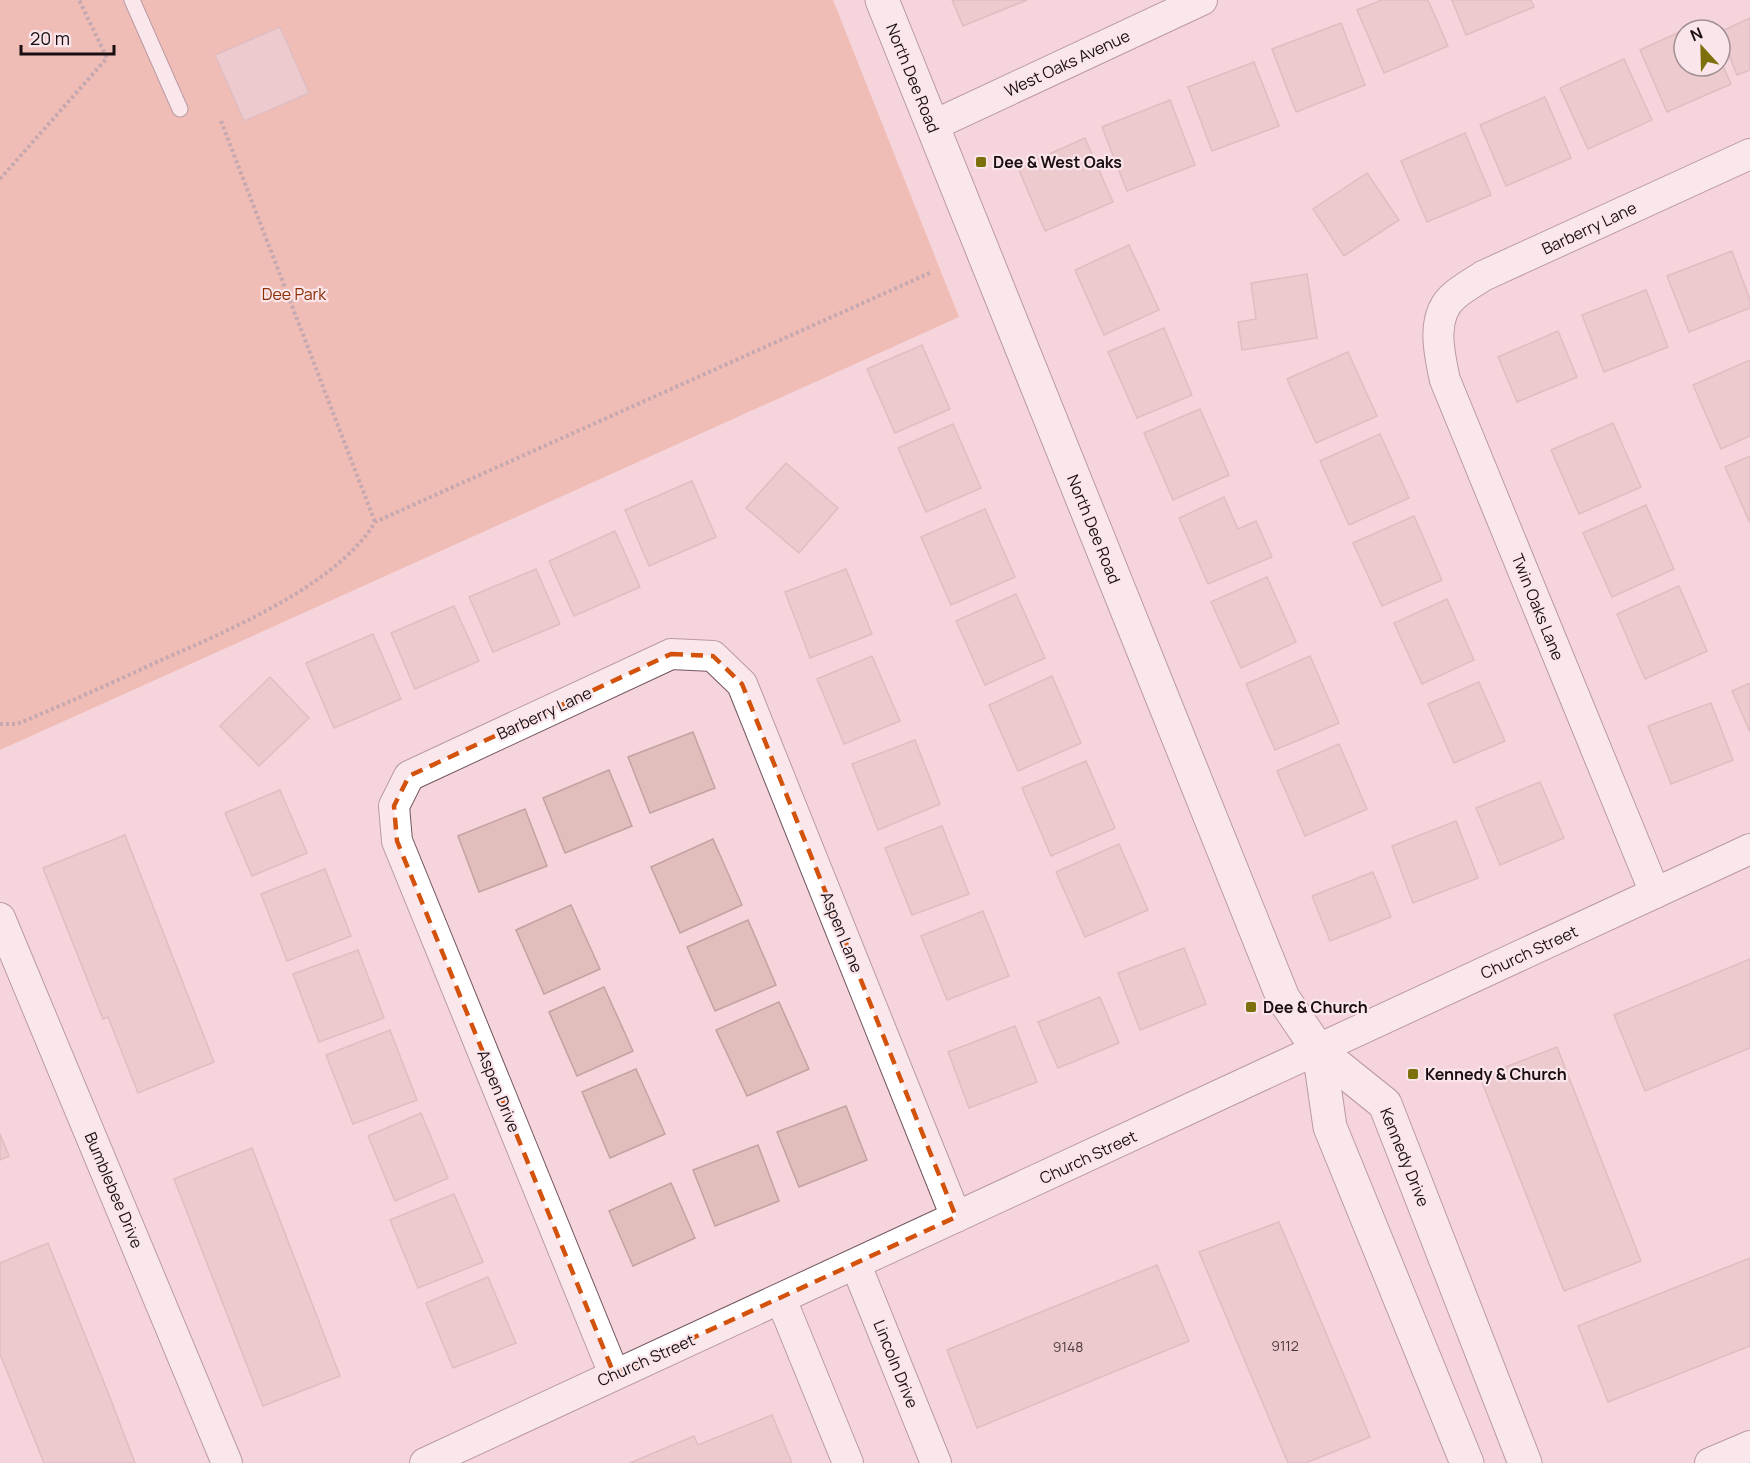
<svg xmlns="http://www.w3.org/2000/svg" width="1750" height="1463" font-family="Manrope,sans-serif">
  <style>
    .green { fill: #e7a087 }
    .building { fill: #e1bebc; stroke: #c4a2a1; stroke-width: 1.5 }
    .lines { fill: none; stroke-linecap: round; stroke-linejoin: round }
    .service-casing { stroke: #72555d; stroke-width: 17 }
    .minor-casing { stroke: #72555d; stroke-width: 32 }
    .tertiary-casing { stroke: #72555d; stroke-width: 35 }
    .path { stroke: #8c757b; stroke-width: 4; stroke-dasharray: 3 3; stroke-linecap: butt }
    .service { stroke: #fff; stroke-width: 15 }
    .minor { stroke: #fff; stroke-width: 30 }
    .tertiary { stroke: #fff; stroke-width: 33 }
    .marked { fill: none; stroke: #d3520c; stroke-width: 4.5; stroke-dasharray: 12 8; stroke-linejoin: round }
    .poi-dot { fill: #7e6f0d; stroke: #fae5ea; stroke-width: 2 }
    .labels { text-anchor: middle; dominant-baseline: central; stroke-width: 4.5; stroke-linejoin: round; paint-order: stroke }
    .number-label { font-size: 14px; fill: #4b3a3c }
    .street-label { font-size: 16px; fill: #190e11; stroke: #fae5ea }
    .poi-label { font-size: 16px; font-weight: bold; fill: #190e11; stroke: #fae5ea; text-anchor: start }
    .park-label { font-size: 16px; fill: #8c3005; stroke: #fae5ea }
  </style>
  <rect width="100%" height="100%" fill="#f6d4dc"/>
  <!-- green -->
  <polygon class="green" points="0,0 833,0 959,317 0,750"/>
  <!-- building -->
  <g class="building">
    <polygon points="952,0 1027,0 963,26"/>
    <polygon points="1382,0 1428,0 1448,46 1384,73 1357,10"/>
    <polygon points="1452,0 1531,0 1534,7 1466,35"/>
    <polygon points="1750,18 1750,70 1737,75 1720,32"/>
    <polygon points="1704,22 1707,30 1685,30"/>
    <polygon points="1341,23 1365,85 1296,112 1272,49"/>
    <polygon points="280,27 309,93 244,121 215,55"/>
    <polygon points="1684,30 1684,66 1720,66 1720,59 1731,84 1667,112 1640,50"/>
    <polygon points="1624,59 1652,120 1588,149 1560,88"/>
    <polygon points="1254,62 1279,126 1212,151 1188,87"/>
    <polygon points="1545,97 1571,158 1506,186 1480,125"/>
    <polygon points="1170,100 1195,165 1127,191 1102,127"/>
    <polygon points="1465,133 1491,195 1427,222 1401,161"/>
    <polygon points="1085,138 1113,202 1045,231 1018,168"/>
    <polygon points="1367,173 1399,220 1344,256 1313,209"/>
    <polygon points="1129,245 1159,310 1104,335 1075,270"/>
    <polygon points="1732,251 1750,300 1750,308 1689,332 1667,276"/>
    <polygon points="1307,274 1317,338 1242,350 1238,322 1256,319 1251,283"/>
    <polygon points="1646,290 1668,347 1604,372 1582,315"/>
    <polygon points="1164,328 1192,395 1137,418 1108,352"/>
    <polygon points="1558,331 1577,377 1517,402 1498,357"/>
    <polygon points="922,345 950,409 895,433 867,369"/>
    <polygon points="1348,352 1377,416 1316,443 1287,379"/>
    <polygon points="1750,360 1750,436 1721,449 1693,385"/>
    <polygon points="1200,409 1229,475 1173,500 1144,433"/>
    <polygon points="1613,423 1641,487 1579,514 1551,450"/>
    <polygon points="953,424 981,488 926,512 898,448"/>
    <polygon points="1380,434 1409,498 1349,525 1320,461"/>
    <polygon points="1750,456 1750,523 1725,467"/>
    <polygon points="786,463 838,508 799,553 746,508"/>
    <polygon points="692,481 716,537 649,566 625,510"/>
    <polygon points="1224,497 1238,529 1256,521 1272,557 1208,584 1179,518"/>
    <polygon points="1646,505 1674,569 1612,597 1583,533"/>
    <polygon points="985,509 1015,577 951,605 921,537"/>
    <polygon points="1414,516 1442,580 1382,606 1353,543"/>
    <polygon points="615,531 640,587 574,616 549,561"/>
    <polygon points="536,569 560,624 493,652 469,597"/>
    <polygon points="846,569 872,634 810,658 785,592"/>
    <polygon points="1267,577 1296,642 1241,668 1211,602"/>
    <polygon points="1679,586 1707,651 1645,679 1617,614"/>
    <polygon points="1016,594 1045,658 985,685 956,621"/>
    <polygon points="1447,599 1474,660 1422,684 1394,623"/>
    <polygon points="454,606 479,661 415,689 391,633"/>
    <polygon points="373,634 401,699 334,728 306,663"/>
    <polygon points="872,656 900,721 844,744 817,679"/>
    <polygon points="1310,656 1339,723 1275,750 1246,684"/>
    <polygon points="1052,676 1081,743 1018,771 989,705"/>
    <polygon points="270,677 309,718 259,766 220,726"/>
    <polygon points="1479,682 1505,741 1454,763 1428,704"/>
    <polygon points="1750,683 1750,732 1732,691"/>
    <polygon points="1711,703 1733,760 1671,784 1648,726"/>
    <polygon points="693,732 715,788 650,813 628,757"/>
    <polygon points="915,740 940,804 878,830 852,764"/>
    <polygon points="1339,744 1367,809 1305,836 1277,771"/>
    <polygon points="1086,761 1115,828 1051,856 1022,788"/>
    <polygon points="609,770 632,826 565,853 543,798"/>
    <polygon points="1540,782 1564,838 1500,865 1476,808"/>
    <polygon points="280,790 307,853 252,876 225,813"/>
    <polygon points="525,809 547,866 479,892 458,836"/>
    <polygon points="1456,821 1478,878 1413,903 1392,846"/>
    <polygon points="942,826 969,894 912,915 885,848"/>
    <polygon points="125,835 214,1062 138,1093 108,1017 103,1019 43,868"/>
    <polygon points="713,839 742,905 680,933 651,867"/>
    <polygon points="1119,844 1148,910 1085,937 1056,872"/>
    <polygon points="325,869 351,936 287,961 261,894"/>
    <polygon points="1373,872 1391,917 1330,941 1312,896"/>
    <polygon points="571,905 600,969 544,994 516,930"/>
    <polygon points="983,911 1009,976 947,1000 921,936"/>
    <polygon points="748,920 776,985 715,1011 687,947"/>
    <polygon points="1184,948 1206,1004 1140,1030 1118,973"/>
    <polygon points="358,950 384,1018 319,1042 293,974"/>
    <polygon points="1750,959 1750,1048 1645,1091 1614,1015"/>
    <polygon points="604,987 633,1051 577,1076 549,1012"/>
    <polygon points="1100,997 1119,1043 1058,1068 1038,1022"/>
    <polygon points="779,1002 809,1069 747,1096 716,1030"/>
    <polygon points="1015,1026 1037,1082 969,1108 948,1052"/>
    <polygon points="390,1030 417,1100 353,1124 326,1055"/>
    <polygon points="1557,1047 1641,1261 1564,1291 1480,1077"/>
    <polygon points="636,1069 665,1134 610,1158 582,1092"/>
    <polygon points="846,1106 867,1160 799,1187 777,1132"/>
    <polygon points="421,1113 448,1178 395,1201 368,1136"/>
    <polygon points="0,1134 9,1156 0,1160"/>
    <polygon points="758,1145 779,1201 715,1226 693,1170"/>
    <polygon points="252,1148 340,1376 263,1406 174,1179"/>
    <polygon points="671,1183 695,1238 633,1266 609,1211"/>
    <polygon points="454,1194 483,1262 418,1288 390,1220"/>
    <polygon points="1279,1222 1370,1437 1306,1463 1288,1463 1199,1252"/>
    <polygon points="48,1243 109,1395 135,1463 44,1463 0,1354 0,1263"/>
    <polygon points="1750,1258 1750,1346 1608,1402 1578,1326"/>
    <polygon points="1157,1265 1189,1341 977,1428 947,1350"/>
    <polygon points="488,1277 516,1343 453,1368 426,1303"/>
    <polygon points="772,1415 792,1463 630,1463 694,1436 698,1445"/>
  </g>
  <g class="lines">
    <!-- service casing -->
    <g class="service-casing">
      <polyline id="service" points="132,0 180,109"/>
    </g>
    <!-- minor casing -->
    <g class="minor-casing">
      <g id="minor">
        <polyline points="932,126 1202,0"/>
        <path d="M 1655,893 L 1445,380 C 1439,353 1430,315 1455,295 C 1463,288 1474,282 1483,276 L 1750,154"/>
        <polyline points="0,918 227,1463"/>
        <polyline points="856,1265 936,1463"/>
        <polyline points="781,1299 848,1463"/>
        <polyline points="614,1374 397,841 394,806 409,776 671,654 713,656 742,684 956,1217"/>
        <polyline points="425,1463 1750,849"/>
        <polyline points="1710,1463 1750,1446"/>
      </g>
    </g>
    <!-- tertiary casing -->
    <g class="tertiary-casing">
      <g id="tertiary">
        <polyline points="882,0 1283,998 1319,1051 1385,1104 1525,1463"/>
        <polyline points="1319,1051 1330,1127 1467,1463"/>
      </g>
    </g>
    <!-- path -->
    <g class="path">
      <polyline points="221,121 375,522"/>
      <polyline points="0,179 107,58 79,0"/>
      <path d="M 0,724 L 17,724 C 65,704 112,683 159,661 C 225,632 338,585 375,522 L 932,272"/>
    </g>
    <!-- service -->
    <use href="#service" class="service"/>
    <!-- minor -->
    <use href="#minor" class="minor"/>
    <!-- tertiary -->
    <use href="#tertiary" class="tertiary"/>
  </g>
  <!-- marked area -->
  <path d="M0 0H1750V1463H0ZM 671,654 L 713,656 L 742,684 L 956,1217 L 614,1374 L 397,841 L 394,806 L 409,776 Z" fill="#f6d4dc" fill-opacity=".55" fill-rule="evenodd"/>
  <path class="marked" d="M 671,654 L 713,656 L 742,684 L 956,1217 L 614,1374 L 397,841 L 394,806 L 409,776 Z"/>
  <!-- markers -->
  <g class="poi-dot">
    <rect x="975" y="156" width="12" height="12" rx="3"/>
    <rect x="1245" y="1001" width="12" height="12" rx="3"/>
    <rect x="1407" y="1068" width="12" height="12" rx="3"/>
  </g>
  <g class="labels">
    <!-- number labels -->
    <g class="number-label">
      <text x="1285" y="1345">9112</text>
      <text x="1068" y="1346">9148</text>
    </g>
    <!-- street labels -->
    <g class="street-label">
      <text transform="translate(1067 63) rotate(-25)">West Oaks Avenue</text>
      <text transform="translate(913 78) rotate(68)">North Dee Road</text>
      <text transform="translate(1589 228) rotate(-25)">Barberry Lane</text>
      <text transform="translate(1094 529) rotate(68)">North Dee Road</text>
      <text transform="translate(1538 607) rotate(68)">Twin Oaks Lane</text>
      <text transform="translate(544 713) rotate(-25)">Barberry Lane</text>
      <text transform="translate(842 932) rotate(68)">Aspen Lane</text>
      <text transform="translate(1529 952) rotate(-25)">Church Street</text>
      <text transform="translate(499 1091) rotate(68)">Aspen Drive</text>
      <text transform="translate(1088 1157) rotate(-25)">Church Street</text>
      <text transform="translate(1405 1157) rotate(68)">Kennedy Drive</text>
      <text transform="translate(114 1190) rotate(67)">Bumblebee Drive</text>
      <text transform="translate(646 1360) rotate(-24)">Church Street</text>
      <text transform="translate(896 1364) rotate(68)">Lincoln Drive</text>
    </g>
    <!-- poi labels -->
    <g class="poi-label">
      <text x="993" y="162">Dee &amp; West Oaks</text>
      <text x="1263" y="1007">Dee &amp; Church</text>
      <text x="1425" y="1074">Kennedy &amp; Church</text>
    </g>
    <!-- park labels -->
    <g class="park-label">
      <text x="294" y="294">Dee Park</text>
    </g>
  </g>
  <!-- north arrow -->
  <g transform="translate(1702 48) rotate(338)"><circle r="28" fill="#fae5ea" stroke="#a08f93" stroke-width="1.5"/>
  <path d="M0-4.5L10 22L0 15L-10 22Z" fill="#7e6f0d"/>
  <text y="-9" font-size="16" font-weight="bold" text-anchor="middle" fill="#190e11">N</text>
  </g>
  <!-- scale -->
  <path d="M21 45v9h93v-9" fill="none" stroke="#190e11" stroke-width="3"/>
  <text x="30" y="45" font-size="18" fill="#190e11" stroke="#fae5ea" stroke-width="4.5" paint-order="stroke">20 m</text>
</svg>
